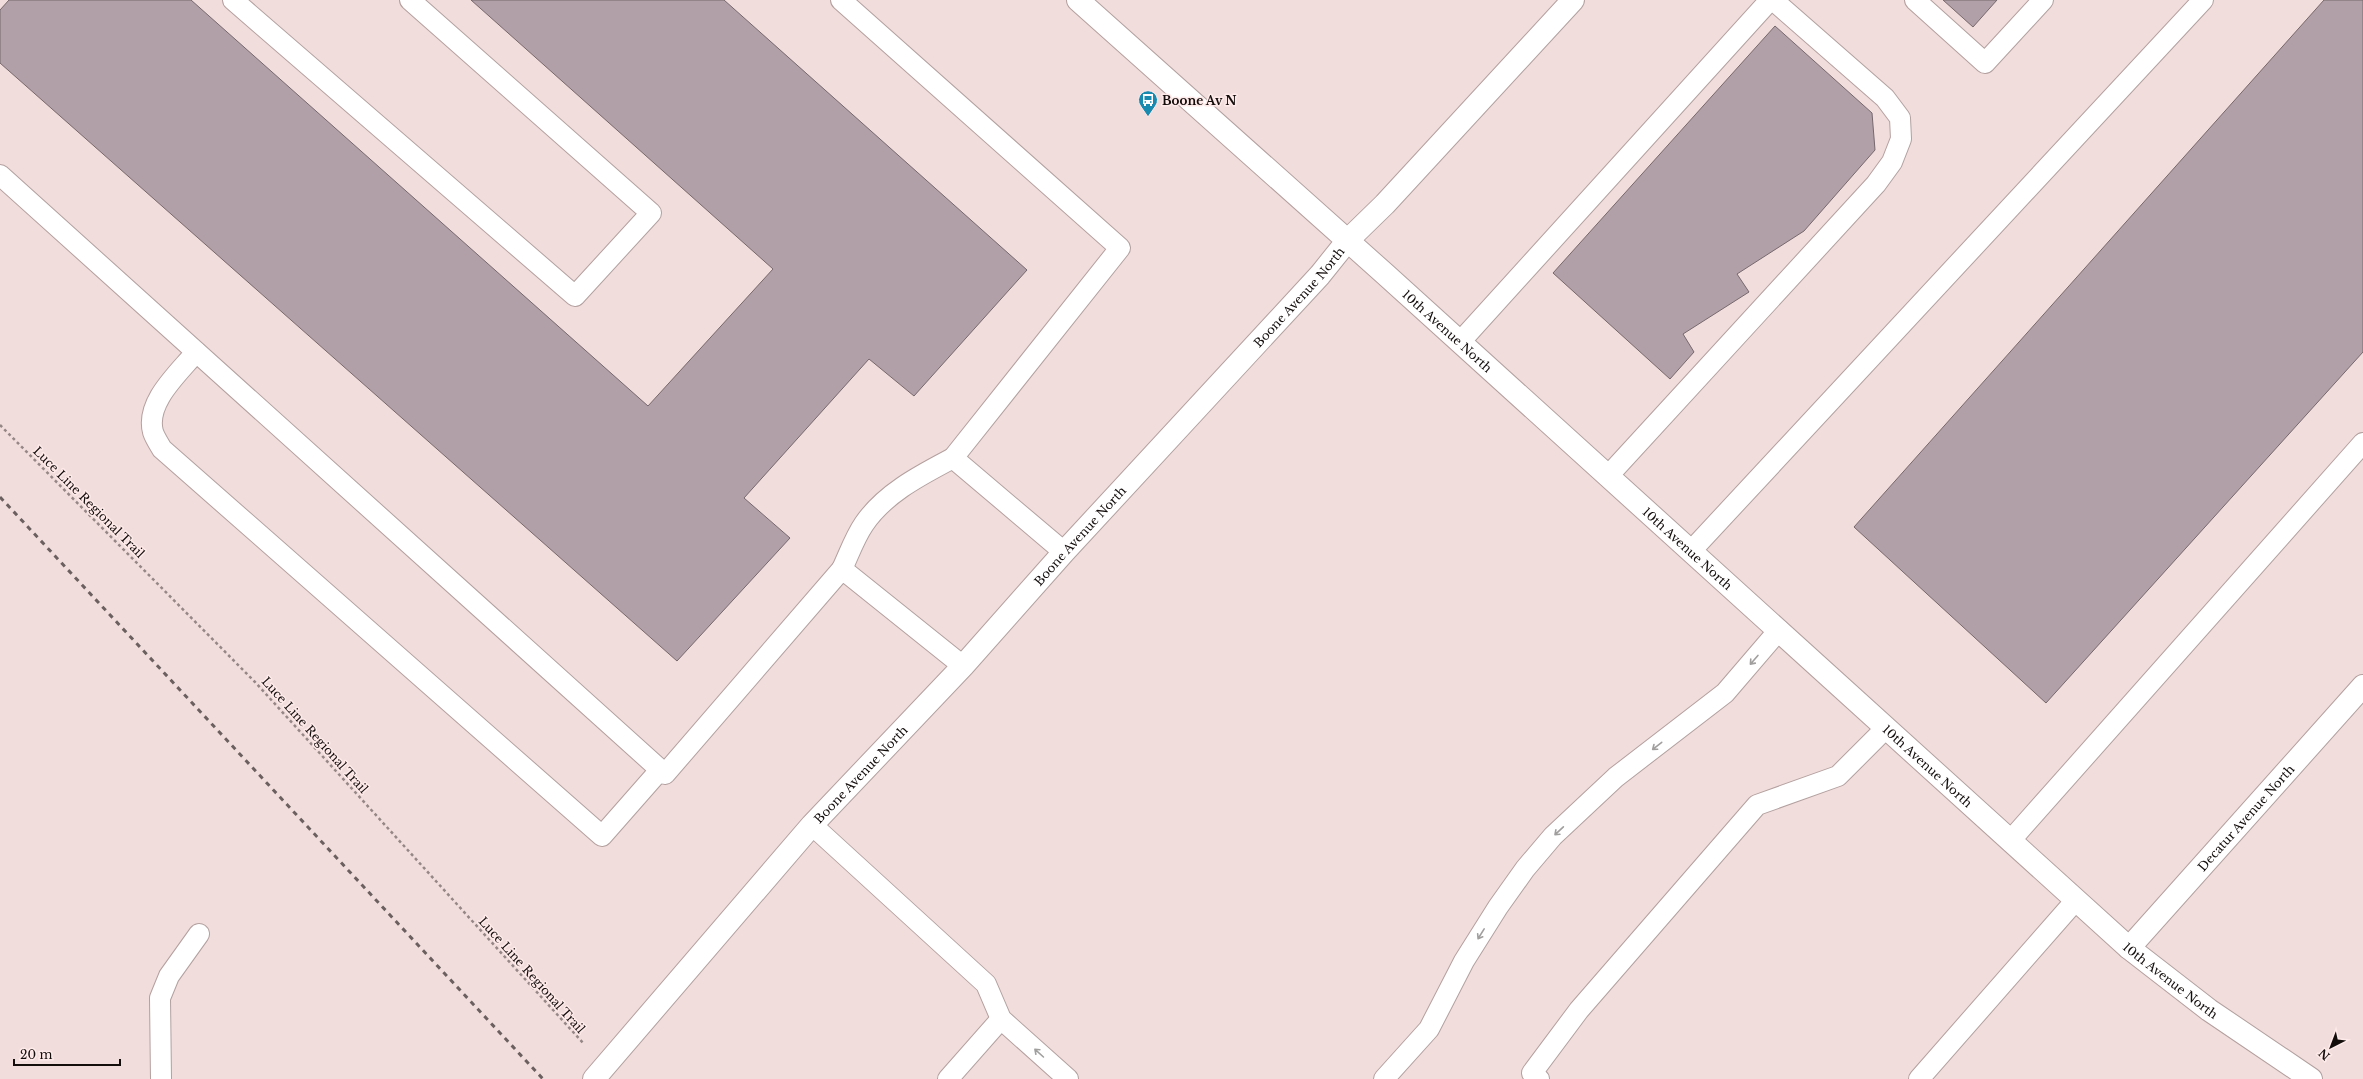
<svg xmlns="http://www.w3.org/2000/svg" width="2363" height="1079" font-family="'Libre Baskerville',serif">
  <style>
    .building { fill: #b1a0a7; stroke: #77686e }
    .lines { fill: none; stroke-linecap: round; stroke-linejoin: round }
    .lane-casing { stroke: #b3a09f; stroke-width: 22 }
    .secondary-casing { stroke: #b3a09f; stroke-width: 24 }
    .path { stroke: #958786; stroke-width: 2.5; stroke-dasharray: 3 3; stroke-linecap: butt }
    .lane { stroke: #fff; stroke-width: 20 }
    .secondary { stroke: #fff; stroke-width: 22 }
    .rail { stroke: #6b605f; stroke-width: 3; stroke-dasharray: 5 5; stroke-linecap: butt }
    .oneway { stroke: #a19e9e }
    .labels { text-anchor: middle; dominant-baseline: central; stroke-width: 3; stroke-linejoin: round; paint-order: stroke }
    .poi-label { font-size: 12px; font-weight: bold; fill: #130d0c; stroke: #feeae9; text-anchor: start }
    .street-label { font-size: 12px; fill: #130d0c; stroke: #feeae9 }
  </style>
  <rect width="100%" height="100%" fill="#f1dddc"/>
  <!-- building -->
  <g class="building">
    <polygon points="9,0 191,0 648,406 773,269 471,0 724,0 1027,270 914,396 869,359 744,498 790,538 677,661 0,63 0,10"/>
    <polygon points="1943,0 1997,0 1973,27"/>
    <polygon points="2324,0 2363,0 2363,352 2046,703 1854,527"/>
    <polygon points="1775,26 1872,113 1875,150 1804,231 1737,274 1749,292 1683,334 1694,352 1670,379 1553,273"/>
  </g>
  <g class="lines">
    <!-- lane casing -->
    <g class="lane-casing">
      <g id="lane">
        <polyline points="233,0 575,296 651,213 410,0"/>
        <polyline points="841,0 1120,248 953,458 1064,552"/>
        <polyline points="1915,0 1985,63 2043,0"/>
        <polyline points="0,175 665,774 842,569 963,666"/>
        <polyline points="1460,342 1770,0"/>
        <path d="M 196,352 C 179,373 145,402 153,432 C 155,438 159,444 162,449 L 602,836 L 660,770"/>
        <polyline points="1608,476 1876,184 1892,162 1901,139 1900,118 1885,98 1773,0"/>
        <polyline points="1691,551 2203,0"/>
        <path d="M 842,569 C 849,554 855,537 864,524 C 885,493 921,475 953,458"/>
        <polyline points="812,825 986,984 1001,1019 1068,1079"/>
        <polyline points="2010,841 2363,443"/>
        <polyline points="161,1079 160,998 169,976 199,934"/>
        <polyline points="948,1079 1001,1019"/>
        <polyline points="1384,1079 1429,1029 1464,961 1498,907 1525,869 1553,836 1616,777 1725,693 1779,630"/>
        <polyline points="1539,1079 1532,1073 1579,1010 1757,805 1838,776 1886,728"/>
        <polyline points="1919,1079 2076,900"/>
      </g>
    </g>
    <!-- secondary casing -->
    <g class="secondary-casing">
      <g id="secondary">
        <path id="s1" d="M 1078,0 L 1385,274 L 2129,948 L 2209,1010 L 2311,1079"/>
        <path id="s2" d="M 2129,948 L 2363,686"/>
        <path id="s3" d="M 594,1079 L 812,825 L 963,666 L 1064,552 L 1320,275 L 1348,240 L 1385,204 L 1573,0"/>
      </g>
    </g>
    <!-- path -->
    <polyline class="path" points="0,425 255,682 584,1044"/>
    <!-- lane -->
    <use href="#lane" class="lane"/>
    <!-- secondary -->
    <use href="#secondary" class="secondary"/>
    <!-- rail -->
    <polyline class="rail" points="0,497 543,1079"/>
  </g>
  <!-- one-way arrows -->
  <defs><path id="oneway-shaft" d="M-6 0H5M1.5-3L5.5 0L1.5 3" fill="none" stroke-width="1.6" stroke-linecap="round" stroke-linejoin="round"/></defs>
  <g class="oneway">
    <use href="#oneway-shaft" transform="translate(1754 660) rotate(131)"/>
    <use href="#oneway-shaft" transform="translate(1657 746) rotate(142)"/>
    <use href="#oneway-shaft" transform="translate(1559 831) rotate(137)"/>
    <use href="#oneway-shaft" transform="translate(1481 934) rotate(122)"/>
    <use href="#oneway-shaft" transform="translate(1039 1053) rotate(-138)"/>
  </g>
  <!-- icons -->
  <defs>
    <g id="bus-pin" transform="scale(1)"><path d="M0 17L-7.5 6A9.5 9.5 0 1 1 7.5 6Z" fill="#198aaf" stroke="#feeae9"/><path d="M-5-6H5V4H4V6H2V4H-2V6H-4V4H-5ZM-3.5-4V0h7V-4ZM-3.5 1.2v1.5H-2V1.2ZM2 1.2v1.5H3.5V1.2Z" fill="#fff"/></g>
  </defs>
  <g fill-rule="evenodd">
    <use href="#bus-pin" x="1148" y="100"/>
  </g>
  <g class="labels">
    <!-- poi labels -->
    <g class="poi-label">
      <text x="1162" y="100">Boone Av N</text>
    </g>
    <!-- street labels -->
    <g class="street-label">
      <text stroke="none"><textPath href="#s3" startOffset="1053">Boone Avenue North</textPath></text>
      <text stroke="none"><textPath href="#s1" startOffset="496">10th Avenue North</textPath></text>
      <text transform="translate(89 502) rotate(45)">Luce Line Regional Trail</text>
      <text stroke="none"><textPath href="#s3" startOffset="729">Boone Avenue North</textPath></text>
      <text stroke="none"><textPath href="#s1" startOffset="820">10th Avenue North</textPath></text>
      <text transform="translate(315 735) rotate(48)">Luce Line Regional Trail</text>
      <text stroke="none"><textPath href="#s1" startOffset="1144">10th Avenue North</textPath></text>
      <text stroke="none"><textPath href="#s3" startOffset="405">Boone Avenue North</textPath></text>
      <text stroke="none"><textPath href="#s2" startOffset="175">Decatur Avenue North</textPath></text>
      <text transform="translate(532 975) rotate(48)">Luce Line Regional Trail</text>
      <text stroke="none"><textPath href="#s1" startOffset="1468">10th Avenue North</textPath></text>
    </g>
  </g>
  <!-- north arrow -->
  <g transform="translate(2331 1047) rotate(222)" stroke="#feeae9" stroke-width="3" paint-order="stroke">
  <path d="M0-3L7 15L0 10L-7 15Z" fill="#130d0c"/>
  <text y="-6" font-size="11" font-weight="bold" text-anchor="middle" fill="#130d0c">N</text>
  </g>
  <!-- scale -->
  <path d="M14 1059v6h106v-6" fill="none" stroke="#130d0c" stroke-width="2"/>
  <text x="20" y="1059" font-size="12" fill="#130d0c" stroke="#feeae9" stroke-width="3" paint-order="stroke">20 m</text>
</svg>
